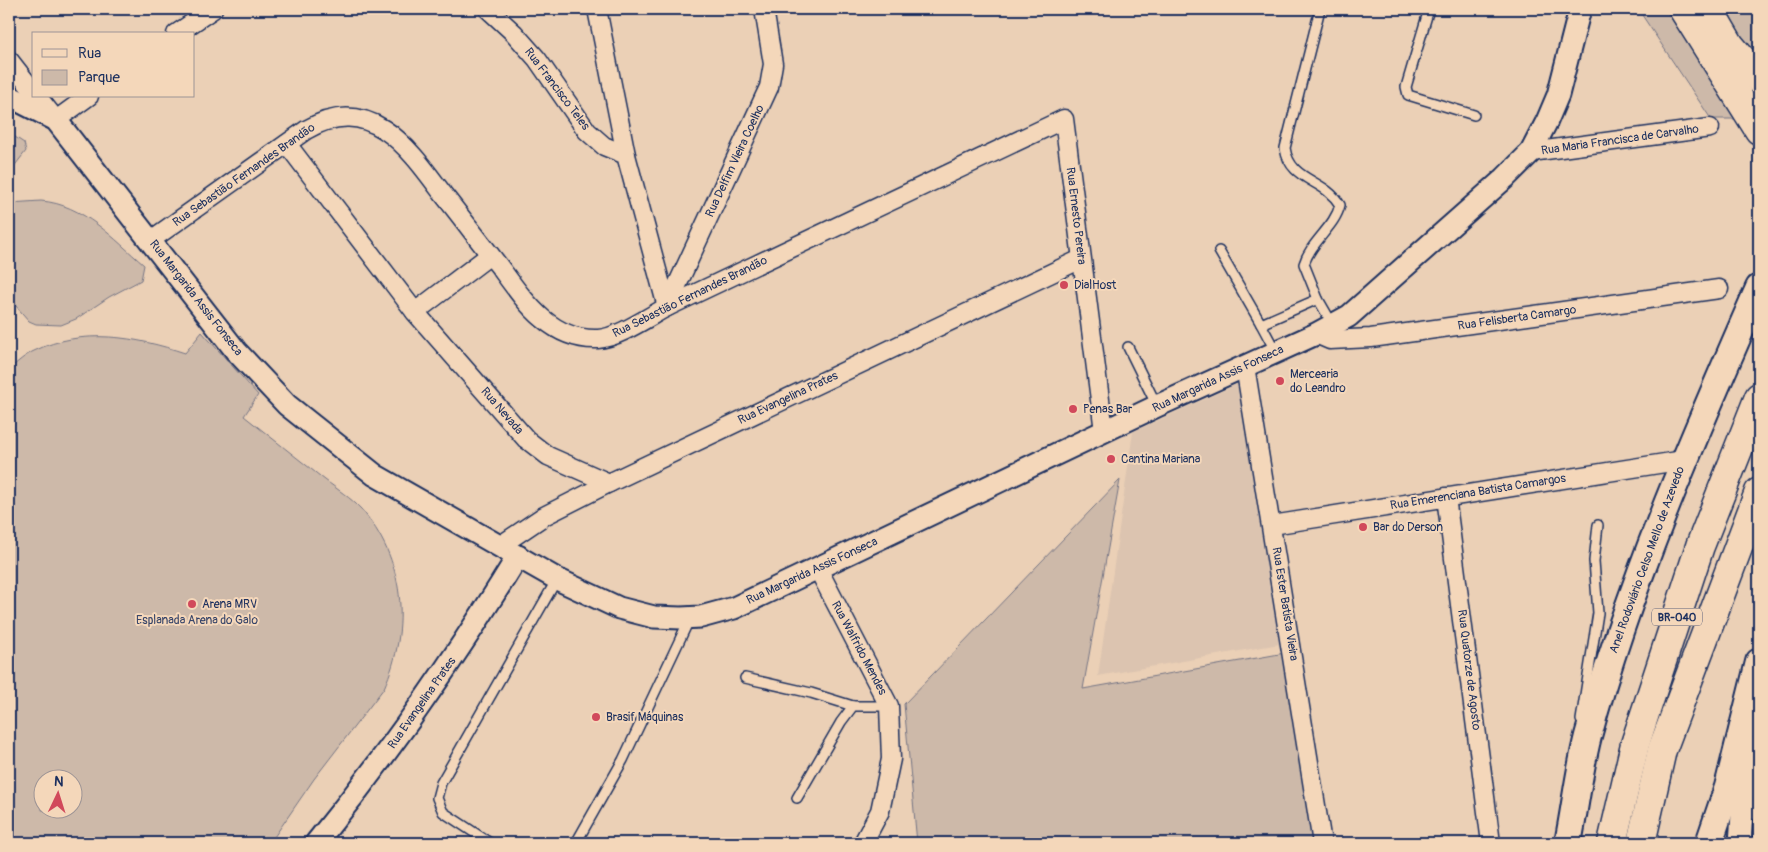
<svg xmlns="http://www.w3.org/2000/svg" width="1768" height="852" font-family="Pangolin,sans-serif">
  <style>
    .built { fill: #dcc4b0 }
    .green { fill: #cdb9a9; stroke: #747484; fill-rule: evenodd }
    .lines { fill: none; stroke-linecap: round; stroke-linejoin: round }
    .service-casing { stroke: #1b2f5e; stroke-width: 12 }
    .minor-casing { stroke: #1b2f5e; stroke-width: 21 }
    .tertiary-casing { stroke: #1b2f5e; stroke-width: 25 }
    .primary-casing { stroke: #1b2f5e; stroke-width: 30 }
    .motorway-casing { stroke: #1b2f5e; stroke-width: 31 }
    .service { stroke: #f4d7ba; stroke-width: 9 }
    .minor { stroke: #f4d7ba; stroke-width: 18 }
    .tertiary { stroke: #f4d7ba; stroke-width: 21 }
    .primary { stroke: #f4d7ba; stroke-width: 26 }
    .motorway { stroke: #f4d7ba; stroke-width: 28 }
    .poi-dot { fill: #d1495b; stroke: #f4d7ba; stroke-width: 2 }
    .labels { text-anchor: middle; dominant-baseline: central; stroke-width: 4; stroke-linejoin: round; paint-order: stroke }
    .shield { fill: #f4d7ba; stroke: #5c617a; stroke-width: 1 }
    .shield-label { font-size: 11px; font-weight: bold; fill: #1b2f5e }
    .street-label { font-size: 12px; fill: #1b2f5e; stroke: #f4d7ba }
    .poi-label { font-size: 12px; fill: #1b2f5e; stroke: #f4d7ba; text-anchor: start }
    .park-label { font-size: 12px; fill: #364469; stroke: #f4d7ba }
  </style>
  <rect width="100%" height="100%" fill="#ebd0b6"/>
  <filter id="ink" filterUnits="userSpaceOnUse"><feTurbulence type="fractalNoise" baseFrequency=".02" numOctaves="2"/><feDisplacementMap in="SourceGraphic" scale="10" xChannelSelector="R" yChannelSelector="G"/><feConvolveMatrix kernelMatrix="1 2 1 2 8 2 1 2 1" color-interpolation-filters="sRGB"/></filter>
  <g filter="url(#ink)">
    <!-- built -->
    <polygon class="built" points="1240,383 1285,643 1098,676 1133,432"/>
    <!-- green -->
    <g class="green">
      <polygon points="1638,9 1665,9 1737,119 1711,119"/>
      <polygon points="1715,9 1759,9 1759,69"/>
      <polygon points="9,133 24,143 26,151 9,173"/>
      <path d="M 41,201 C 83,204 114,239 144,265 L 141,280 L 109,297 L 76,319 L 61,325 L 36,324 L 29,321 L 9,298 L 9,203 Z"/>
      <path d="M 202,332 L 258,395 L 244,416 C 271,437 298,459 325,480 C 337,489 351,498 361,509 C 405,559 411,628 384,688 L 314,779 L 270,843 L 9,843 L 9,369 C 17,363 25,355 34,351 C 83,327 136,337 185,353 ZM 42,780 L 72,780 L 72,810 L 42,810 Z"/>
      <polygon points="1120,480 1083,689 1285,653 1314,843 917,843 904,704"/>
    </g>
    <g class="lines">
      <!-- service casing -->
      <g class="service-casing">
        <g id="service">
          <path d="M 1320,9 L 1285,148 C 1290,182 1324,178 1340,205 C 1335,227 1311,241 1304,264 L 1318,299 L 1333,325"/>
          <polyline points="1429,9 1406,87 1408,95 1474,115"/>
          <polyline points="1219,251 1261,324 1318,299"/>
          <polyline points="1261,324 1276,352"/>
          <polyline points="1128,347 1157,406"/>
          <polyline points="745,678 811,693 853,706"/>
          <polyline points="1581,720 1598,613 1594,561 1598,525"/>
          <polyline points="797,798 841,722 853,706 889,706"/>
          <polyline points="490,843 443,812 437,798 441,783 557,579"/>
          <polyline points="576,843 623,760 690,618"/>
        </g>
      </g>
      <!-- minor casing -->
      <g class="minor-casing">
        <g id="minor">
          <polyline points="488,9 514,33 537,59 587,131 604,146 626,155 667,307"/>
          <polyline points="597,9 626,155"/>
          <polyline points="176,34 213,9"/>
          <polyline points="9,60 34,92"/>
          <polyline points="37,96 56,120 89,96"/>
          <polyline points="287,144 415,312 526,439 548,456 609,483"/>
          <polyline points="1531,152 1710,128"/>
          <path d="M 151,240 L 306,130 C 370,92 409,148 443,194 C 462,218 480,242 499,266 C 524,300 550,341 598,339 C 618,338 648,317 667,307 L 1064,119 L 1104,431"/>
          <polyline points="667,307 769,87 773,64 764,9"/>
          <polyline points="415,312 490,255"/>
          <polyline points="1316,334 1330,340 1371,338 1719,289"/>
          <polyline points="1245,366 1322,843"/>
          <polyline points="1446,497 1491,843"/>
          <polyline points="1272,525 1684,460"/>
          <polyline points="501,545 544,516 609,483 1081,259"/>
          <polyline points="818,569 889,706 891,759 880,811 863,843"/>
          <polyline points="1742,812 1759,809"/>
        </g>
      </g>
      <!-- tertiary casing -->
      <g class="tertiary-casing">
        <g id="tertiary">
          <polyline points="9,96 56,120 236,351 287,405 375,475 557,579 619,608 654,617 681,618 701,617 734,608 1157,406 1316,334 1349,316 1505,178 1531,152 1547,121 1558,95 1580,9"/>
          <path d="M 316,843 C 390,752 457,656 518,556"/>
          <polyline points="1740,843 1747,746"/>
        </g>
      </g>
      <!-- primary casing -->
      <g class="primary-casing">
        <g id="primary">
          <path d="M 1568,843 C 1575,808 1579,771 1588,736 C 1630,581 1695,434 1759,288"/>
          <polyline points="1709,843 1728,787 1759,662"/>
        </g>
      </g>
      <!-- motorway casing -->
      <g class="motorway-casing">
        <g id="motorway">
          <polyline points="1683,9 1759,130"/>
          <polyline points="1709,9 1730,45 1759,79"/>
          <polyline points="1612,843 1635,744 1700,546 1759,397"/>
          <polyline points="1641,843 1662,750 1759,492"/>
        </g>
      </g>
      <!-- service -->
      <use href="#service" class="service"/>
      <!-- minor -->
      <use href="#minor" class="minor"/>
      <!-- tertiary -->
      <use href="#tertiary" class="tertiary"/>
      <!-- primary -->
      <use href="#primary" class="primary"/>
      <!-- motorway -->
      <use href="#motorway" class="motorway"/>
    </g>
  </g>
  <!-- markers -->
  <g class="poi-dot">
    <circle cx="1064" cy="285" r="5"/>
    <circle cx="1280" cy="381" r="5"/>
    <circle cx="1073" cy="409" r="5"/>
    <circle cx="1111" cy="459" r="5"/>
    <circle cx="1363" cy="527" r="5"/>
    <circle cx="192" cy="604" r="5"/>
    <circle cx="596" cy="717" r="5"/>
  </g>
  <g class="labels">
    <!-- shield labels -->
    <rect class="shield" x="1652" y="608.5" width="50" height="17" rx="4"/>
    <g class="shield-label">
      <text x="1677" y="617">BR-040</text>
    </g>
    <!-- street labels -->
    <g class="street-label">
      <text transform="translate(557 89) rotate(53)">Rua Francisco Teles</text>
      <text transform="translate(1620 140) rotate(-8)">Rua Maria Francisca de Carvalho</text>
      <text transform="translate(735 161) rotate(-65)">Rua Delfim Vieira Coelho</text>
      <text transform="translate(244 175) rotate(-35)">Rua Sebastião Fernandes Brandão</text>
      <text transform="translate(1076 216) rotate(83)">Rua Ernesto Pereira</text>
      <text transform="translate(690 297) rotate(-26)">Rua Sebastião Fernandes Brandão</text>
      <text transform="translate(196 298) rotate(52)">Rua Margarida Assis Fonseca</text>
      <text transform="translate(1517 318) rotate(-8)">Rua Felisberta Camargo</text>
      <text transform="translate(1218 379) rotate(-25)">Rua Margarida Assis Fonseca</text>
      <text transform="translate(788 398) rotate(-25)">Rua Evangelina Prates</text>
      <text transform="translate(502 411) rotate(49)">Rua Nevada</text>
      <text transform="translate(1478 492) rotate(-9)">Rua Emerenciana Batista Camargos</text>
      <text transform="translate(1647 560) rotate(-70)">Anel Rodoviário Celso Mello de Azevedo</text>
      <text transform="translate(812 571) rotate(-25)">Rua Margarida Assis Fonseca</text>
      <text transform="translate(1285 604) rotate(81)">Rua Ester Batista Vieira</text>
      <text transform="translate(859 648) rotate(62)">Rua Walfrido Mendes</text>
      <text transform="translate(1469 670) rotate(83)">Rua Quatorze de Agosto</text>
      <text transform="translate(422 703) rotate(-55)">Rua Evangelina Prates</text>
    </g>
    <!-- poi labels -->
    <g class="poi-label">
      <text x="1074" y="285">DialHost</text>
      <text x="1290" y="374">Mercearia<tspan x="1290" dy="14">do Leandro</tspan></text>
      <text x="1083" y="409">Penas Bar</text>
      <text x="1121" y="459">Cantina Mariana</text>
      <text x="1373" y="527">Bar do Derson</text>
      <text x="202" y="604">Arena MRV</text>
      <text x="606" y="717">Brasif Máquinas</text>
    </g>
    <!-- park labels -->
    <g class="park-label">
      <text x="197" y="620">Esplanada Arena do Galo</text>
    </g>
  </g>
  <!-- margin -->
  <rect width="1768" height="852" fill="none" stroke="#f4d7ba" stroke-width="30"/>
  <rect x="15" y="15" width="1738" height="822" fill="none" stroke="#1b2f5e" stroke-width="2" filter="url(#ink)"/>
  <!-- legend -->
  <rect x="32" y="32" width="162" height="65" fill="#f4d7ba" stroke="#9d9495"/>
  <rect x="42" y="49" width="25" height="8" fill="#f4d7ba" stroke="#9d9495"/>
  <text x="78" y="58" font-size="15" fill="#1b2f5e">Rua</text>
  <rect x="42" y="70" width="25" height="15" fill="#cdb9a9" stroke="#9d9495"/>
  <text x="78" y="82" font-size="15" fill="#1b2f5e">Parque</text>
  <!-- north arrow -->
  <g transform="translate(58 794) rotate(4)"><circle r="24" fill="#f4d7ba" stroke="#9d9495"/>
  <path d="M0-4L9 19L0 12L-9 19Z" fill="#d1495b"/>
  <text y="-8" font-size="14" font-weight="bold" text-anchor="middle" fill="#1b2f5e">N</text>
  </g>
</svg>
